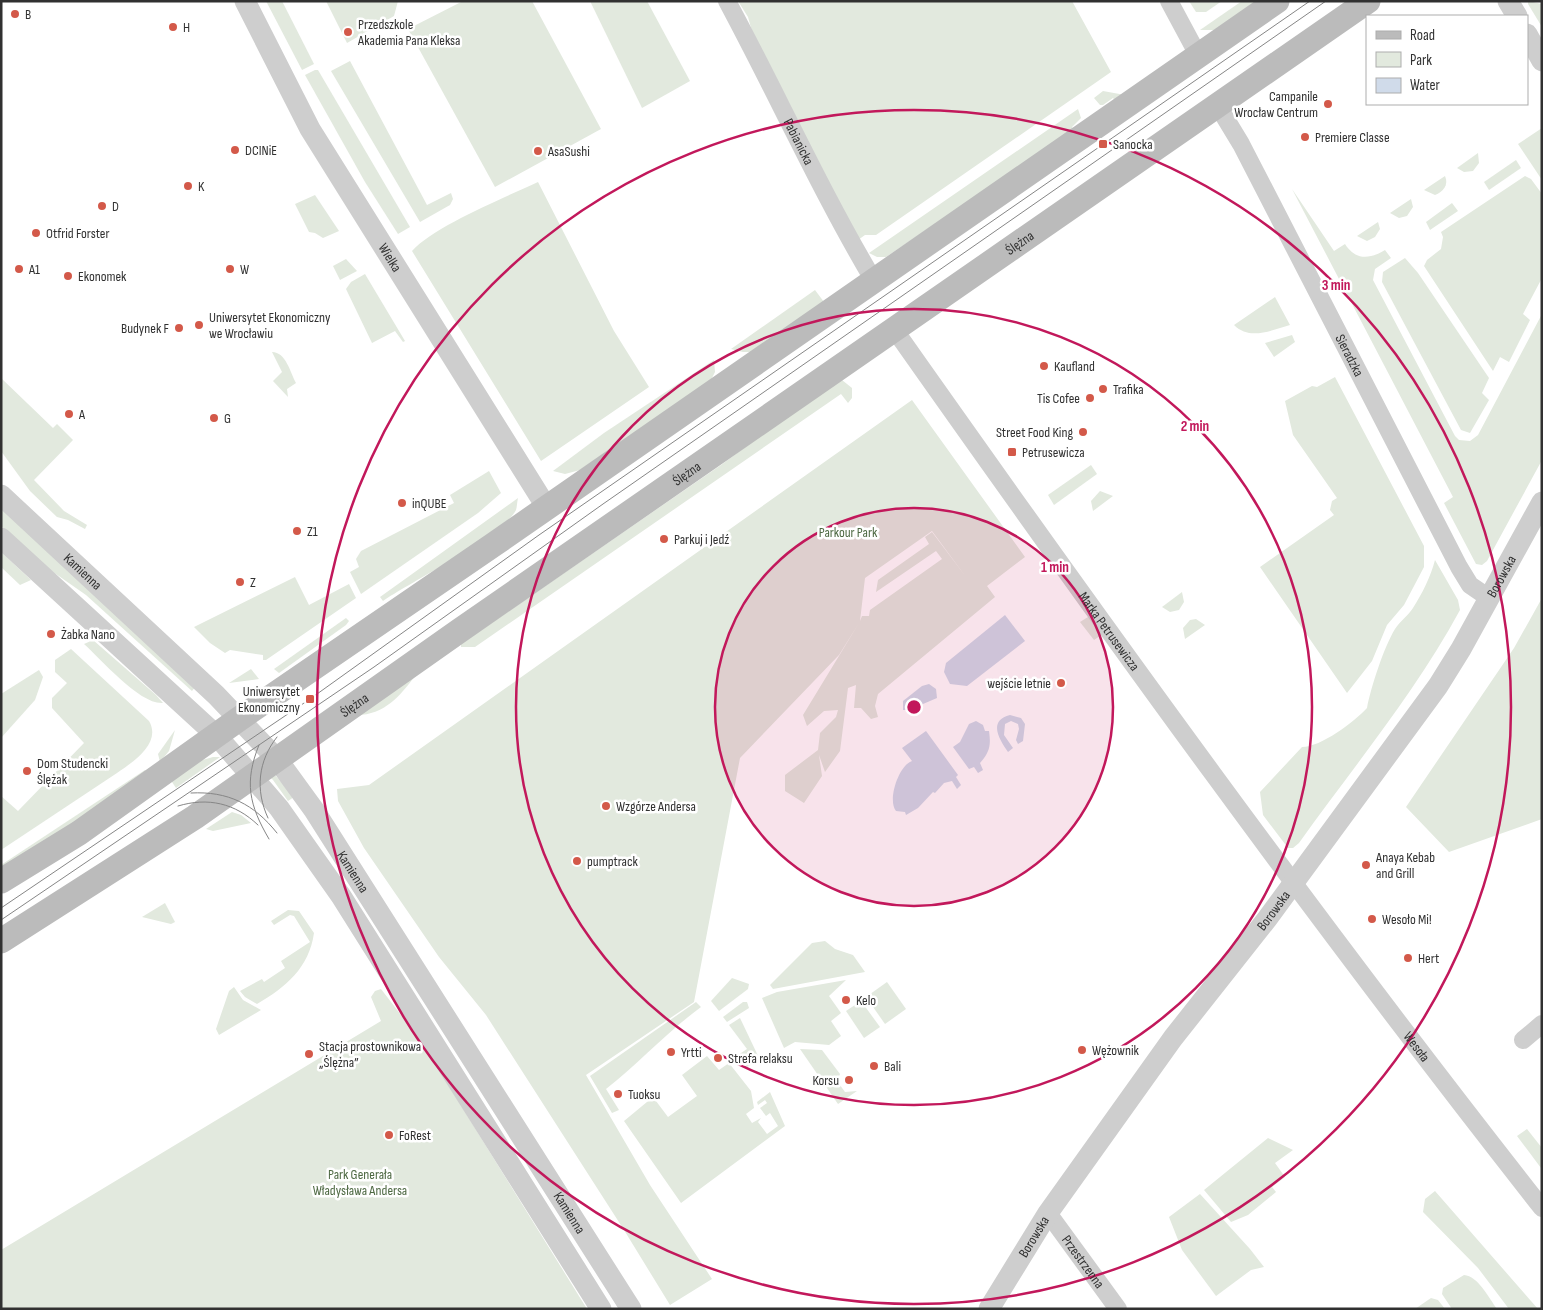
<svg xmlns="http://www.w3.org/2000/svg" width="1543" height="1310" font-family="'Sofia Sans Condensed',sans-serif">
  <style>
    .green { fill: #e2e9de; fill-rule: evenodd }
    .water { fill: #d0dbea }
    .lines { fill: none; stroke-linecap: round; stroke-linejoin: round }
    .minor { stroke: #cecece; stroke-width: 18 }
    .tertiary { stroke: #cecece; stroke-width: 21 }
    .secondary { stroke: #bbb; stroke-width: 25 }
    .tram { stroke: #868686; stroke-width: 1 }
    .ring { fill: none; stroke: #c2185b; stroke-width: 2.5 }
    .poi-dot { fill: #d35949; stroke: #fff; stroke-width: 2 }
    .labels { text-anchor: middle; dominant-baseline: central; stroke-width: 5; stroke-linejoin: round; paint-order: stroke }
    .poi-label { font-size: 14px; fill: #313131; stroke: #fff; text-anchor: start }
    .street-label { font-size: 14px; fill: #313131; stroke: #fff }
    .park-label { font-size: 14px; fill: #4e6943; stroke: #fff }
    .centre { fill: #c2185b; stroke: #fff; stroke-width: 2.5 }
    .ring-label { font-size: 15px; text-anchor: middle; font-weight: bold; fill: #c2185b; stroke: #fff; stroke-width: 5; stroke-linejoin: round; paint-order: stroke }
  </style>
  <rect width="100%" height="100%" fill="#fff"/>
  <!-- green -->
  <g class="green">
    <polygon points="266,1 282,1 314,64 302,70"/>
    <polygon points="326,1 398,1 394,16 347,43"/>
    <polygon points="463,1 532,1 601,129 495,187 408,29"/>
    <polygon points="590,1 647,1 690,81 642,108"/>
    <polygon points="738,1 1072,1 1111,72 876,235 865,235 858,240 753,35 748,17"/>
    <polygon points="1189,1 1222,1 1206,12 1196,12"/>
    <polygon points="1242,1 1258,1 1214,30 1200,30"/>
    <polygon points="1528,1 1542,4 1542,27 1528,4"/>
    <polygon points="350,61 427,205 451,193 453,199 450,205 420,222 331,71"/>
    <polygon points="315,70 318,70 410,227 398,234 365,182 305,75"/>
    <polygon points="1103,91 1125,95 1116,102 1113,98 1103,105 1100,105 1094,98"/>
    <polygon points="1078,109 1081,118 1072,127 1074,130 886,257 877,257 869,253"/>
    <polygon points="1542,128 1542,180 1518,144"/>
    <polygon points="1478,153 1479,163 1473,171 1464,172 1457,168"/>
    <polygon points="1516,160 1521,168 1489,190 1484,182"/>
    <path d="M 1445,176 C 1449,185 1443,192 1435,195 L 1424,190 Z"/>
    <polygon points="1525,176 1531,179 1542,194 1542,278 1523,314 1530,320 1509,362 1500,357 1493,371 1424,266 1427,260 1441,249 1443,237 1441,232"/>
    <path d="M 538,182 L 614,331 L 649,387 L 541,461 L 412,251 C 434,226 506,197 538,182 Z"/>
    <path d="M 1292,189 L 1334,251 L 1345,244 C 1356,261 1370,259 1385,250 L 1391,258 L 1375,269 L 1373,280 L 1455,436 L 1459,440 L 1470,441 L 1478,435 L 1542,314 L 1542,460 L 1487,561 L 1482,565 L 1476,564 L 1444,503 L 1453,497 Z"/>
    <polygon points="315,195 339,231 323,238 315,233 309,232 295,204"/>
    <polygon points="1411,199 1413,207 1407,216 1399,218 1390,213"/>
    <polygon points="1452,203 1458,211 1430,230 1426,222"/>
    <polygon points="1378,222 1380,229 1375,237 1367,241 1357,236"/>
    <polygon points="1405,258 1418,273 1489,378 1482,393 1489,400 1470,433 1461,430 1382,282 1383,272"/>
    <polygon points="346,259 357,271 340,280 333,266"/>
    <polygon points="365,274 405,341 403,342 395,331 372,343 346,289 351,282"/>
    <polygon points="815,290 824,302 753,352 743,352 731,349"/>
    <path d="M 1275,297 L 1290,325 C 1271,330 1250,341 1234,325 Z"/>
    <polygon points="1292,335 1295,342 1274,357 1265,343"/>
    <path d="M 272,352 C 286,352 290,372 296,383 L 287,389 L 288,397 L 273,381 L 282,372 Z"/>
    <polygon points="714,360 715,372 710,382 580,470 565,474 553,471 604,433"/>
    <polygon points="1335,377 1424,546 1424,567 1404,605 1387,625 1372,661 1347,693 1260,567 1334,515 1330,510 1332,501 1337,498 1293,435 1285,401 1312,386 1317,387"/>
    <polygon points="1,378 53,428 57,424 73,440 34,480 64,511 87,525 85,529 68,520 57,517 30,491 1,451"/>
    <polygon points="842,380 852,388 852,398 848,403 841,394 475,647 461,647 461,644 721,465 801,406"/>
    <path d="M 912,400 L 1025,557 L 987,586 L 995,597 L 878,694 L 875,706 L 878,717 L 871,719 L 861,708 L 854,708 L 856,685 L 848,688 L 840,751 L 825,772 L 819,755 L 822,776 L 804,803 L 785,791 L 785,775 L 818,750 L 820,733 L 836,717 L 838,710 L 824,711 L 807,726 L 803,715 L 859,623 L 839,655 L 740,758 L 694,1002 L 586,1075 L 650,1185 L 712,1279 L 670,1305 L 624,1230 L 486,1015 L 439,957 L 364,848 L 338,801 L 337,789 L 369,785 ZM 932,531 L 966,577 L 932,532 L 925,537 L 929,544 L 878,580 L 876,592 L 936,551 L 942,559 L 870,610 L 869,616 L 862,616 L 860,621 L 865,578 Z"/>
    <polygon points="1091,465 1097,474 1054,505 1048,495"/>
    <polygon points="489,471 501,493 478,513 361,594 350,572 359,567 356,559 361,551 454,503 450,495"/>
    <polygon points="1100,491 1113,496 1093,511 1091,501"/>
    <path d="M 518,498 C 517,502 517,507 516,510 C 505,534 409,583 383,601 L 380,597 Z"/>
    <polygon points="1,507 196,686 192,691 86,595 43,565 1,526"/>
    <polygon points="1,552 31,580 20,585 1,567"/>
    <path d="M 1435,560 L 1458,600 L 1460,610 C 1415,693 1354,766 1299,843 L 1293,848 L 1288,848 L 1263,815 L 1260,792 L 1302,747 C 1321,747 1354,722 1367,708 C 1371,687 1384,647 1395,629 C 1400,621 1408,616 1413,608 C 1422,594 1431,576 1435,560 Z"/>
    <polygon points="295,577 309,605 349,584 356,598 266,660 263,660 263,655 230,650 225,653 210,643 194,627"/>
    <polygon points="1182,592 1184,602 1179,610 1170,612 1162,607"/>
    <polygon points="1542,598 1542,819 1449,852 1406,807 1514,648"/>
    <polygon points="1088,617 1092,618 1103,634 1094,640 1080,622"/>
    <polygon points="346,618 349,621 346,625 279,673 274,669"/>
    <polygon points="1196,619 1205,625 1185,639 1183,628 1190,620"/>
    <path d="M 93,640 L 156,695 L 163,703 C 140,705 101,659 84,644 Z"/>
    <path d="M 71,649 L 149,721 C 162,743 133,762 117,773 L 1,850 L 1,796 L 18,811 L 84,743 L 52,708 L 52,698 L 67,683 L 55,672 L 55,660 Z"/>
    <polygon points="251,669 259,679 229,683"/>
    <polygon points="39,670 43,677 35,700 1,738 1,694"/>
    <path d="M 415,676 C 400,696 384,715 357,715 Z"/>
    <polygon points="175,730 169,751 160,762 158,754"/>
    <polygon points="213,757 220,757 176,788 170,779 199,761"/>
    <polygon points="145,770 148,774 1,869 1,865"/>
    <polygon points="275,775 294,797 288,801 273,780 271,778"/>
    <polygon points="232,812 241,815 251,823 213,831 206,829"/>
    <polygon points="165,903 175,922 171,924 142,917"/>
    <path d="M 288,910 L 299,911 L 314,933 C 309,968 286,987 257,1004 L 245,997 L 240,991 L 262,979 L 264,982 L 285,968 L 281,961 L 310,942 L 294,916 L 290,915 L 274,925 L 271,921 Z"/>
    <polygon points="825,941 835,949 853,955 865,972 773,989 770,985 812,943"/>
    <polygon points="732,978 749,984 748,989 719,1011 711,1001"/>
    <polygon points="846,980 829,996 841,1013 831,1021 841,1036 829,1045 795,1042 784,1048 762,998 777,992"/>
    <polygon points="887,982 906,1009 885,1024 866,997"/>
    <polygon points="234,987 243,1000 261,1010 219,1035 216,1029 229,991"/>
    <polygon points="381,989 421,1041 587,1309 1,1309 1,1250 381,1021 371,997 375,991"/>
    <polygon points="861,1001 880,1027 864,1038 846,1011"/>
    <path d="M 696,1002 L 701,1007 C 667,1032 639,1063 606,1089 L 619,1110 L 612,1113 L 590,1076 Z"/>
    <polygon points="743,1002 747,1002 749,1008 727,1022 723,1017"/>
    <polygon points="740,1018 760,1060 747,1067 738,1055 747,1049 729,1025"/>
    <polygon points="800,1049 822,1050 840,1074 837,1081 845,1092 857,1091 838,1104"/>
    <polygon points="707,1056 719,1070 729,1063 751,1091 754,1108 746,1114 752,1123 761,1118 758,1122 767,1134 778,1126 770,1113 766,1116 760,1108 767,1103 765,1100 758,1105 757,1102 770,1092 785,1126 681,1203 624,1121 653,1097 668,1117 697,1096 682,1075"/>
    <polygon points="1527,1129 1542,1148 1541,1168 1517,1136"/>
    <polygon points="1268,1138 1293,1150 1275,1163 1285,1177 1272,1187 1276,1192 1248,1215 1231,1222 1204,1190"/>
    <polygon points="1435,1191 1538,1309 1509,1309 1478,1268 1423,1212 1425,1199"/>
    <polygon points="1200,1194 1250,1249 1264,1267 1251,1270 1216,1296 1182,1250 1169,1217"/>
    <path d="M 1464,1275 C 1478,1276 1489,1298 1497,1309 L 1452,1309 L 1442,1294 L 1443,1288 Z"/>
    <polygon points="1431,1298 1438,1300 1445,1309 1415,1309"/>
  </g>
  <!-- water -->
  <g class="water">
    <polygon points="1005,615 1025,641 967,686 950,684 944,672 946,663"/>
    <polygon points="929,684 936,689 937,698 909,710 903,710 903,701 922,686"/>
    <path d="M 1010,715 L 1021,718 L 1025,724 L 1023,741 L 1018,744 L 1016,740 L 1019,729 L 1018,724 L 1011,721 L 1005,724 L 1004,735 L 1013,748 L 1008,752 C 1000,740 987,721 1010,715 Z"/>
    <path d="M 976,721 L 983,725 L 985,731 L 989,731 C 991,745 990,752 980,763 L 983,770 L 978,773 L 974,767 L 969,769 L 953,747 L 960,742 L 969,724 Z"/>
    <path d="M 926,731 L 958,775 L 956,777 L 961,785 L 957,789 L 952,781 L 944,783 L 935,793 L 933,792 L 918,808 L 906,815 L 905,812 L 896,811 C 887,800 899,765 912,761 L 902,748 Z"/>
  </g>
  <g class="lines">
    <!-- minor -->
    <g class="minor">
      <path id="s1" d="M 727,1 C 777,94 820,190 874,281"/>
      <polyline points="1169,1 1198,55"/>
      <path id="s2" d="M 1218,106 L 1241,144 L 1459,567 L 1470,585 L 1489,598"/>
      <path id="s3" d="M 894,329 C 1104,627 1317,922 1542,1208"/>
      <polyline points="1523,1040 1542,1024"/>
      <path id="s4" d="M 1048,1213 L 1118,1309"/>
    </g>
    <!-- tertiary -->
    <g class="tertiary">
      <path id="s5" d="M 245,1 L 310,129 L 547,508"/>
      <polyline points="1508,1 1517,16"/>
      <polyline points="1527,34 1542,61"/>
      <path id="s6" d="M 1,495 L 216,695 L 277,759 L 314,810 L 631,1309"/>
      <polyline points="1,538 217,736 279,808 341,896 601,1309"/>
      <path id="s7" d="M 989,1309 L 1048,1213 L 1173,1038 L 1267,919 L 1438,686 L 1461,649 L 1542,502"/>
    </g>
    <!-- secondary -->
    <g class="secondary">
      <polyline points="1,881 79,833 239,719 493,545 1277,1"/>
      <path id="s8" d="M 1,941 L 195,817 L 459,631 L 1368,1"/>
    </g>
    <!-- tram -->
    <g class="tram">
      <path d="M 259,745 C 244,782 249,805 269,839"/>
      <path d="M 191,793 C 228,791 254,804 277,833"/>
      <path d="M 178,806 C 208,797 235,803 258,825"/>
      <path d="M 268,818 C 255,790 258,761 277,737"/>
      <polyline points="1,908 310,699 539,535 1310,1"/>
      <polyline points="1,920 374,667 603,504 1326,1"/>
    </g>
  </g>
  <!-- distance rings -->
  <circle cx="914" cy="707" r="199" fill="#c2185b" fill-opacity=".12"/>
  <g class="ring">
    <circle cx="914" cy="707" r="199"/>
    <circle cx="914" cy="707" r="398"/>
    <circle cx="914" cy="707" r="597"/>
  </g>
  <!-- markers -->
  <g class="poi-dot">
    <circle cx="15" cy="14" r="5"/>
    <circle cx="173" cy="27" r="5"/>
    <circle cx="348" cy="32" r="5"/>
    <circle cx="1328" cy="104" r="5"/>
    <circle cx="1305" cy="137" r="5"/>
    <rect x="1098" y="139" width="10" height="10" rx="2.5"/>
    <circle cx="235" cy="150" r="5"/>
    <circle cx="538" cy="151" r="5"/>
    <circle cx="188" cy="186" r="5"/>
    <circle cx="102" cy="206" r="5"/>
    <circle cx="36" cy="233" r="5"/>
    <circle cx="19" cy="269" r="5"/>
    <circle cx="230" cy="269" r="5"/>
    <circle cx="68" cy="276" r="5"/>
    <circle cx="199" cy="325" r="5"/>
    <circle cx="179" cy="328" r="5"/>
    <circle cx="1044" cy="366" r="5"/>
    <circle cx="1103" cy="389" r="5"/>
    <circle cx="1090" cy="398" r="5"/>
    <circle cx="69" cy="414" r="5"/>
    <circle cx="214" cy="418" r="5"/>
    <circle cx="1083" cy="432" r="5"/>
    <rect x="1007" y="447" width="10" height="10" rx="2.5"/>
    <circle cx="402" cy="503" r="5"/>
    <circle cx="297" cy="531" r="5"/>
    <circle cx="664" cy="539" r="5"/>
    <circle cx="240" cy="582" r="5"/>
    <circle cx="51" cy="634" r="5"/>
    <circle cx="1061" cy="683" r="5"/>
    <rect x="305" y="694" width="10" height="10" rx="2.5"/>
    <circle cx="27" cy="771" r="5"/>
    <circle cx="606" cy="806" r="5"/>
    <circle cx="577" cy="861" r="5"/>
    <circle cx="1366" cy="865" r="5"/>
    <circle cx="1372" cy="919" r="5"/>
    <circle cx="1408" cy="958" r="5"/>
    <circle cx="846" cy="1000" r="5"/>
    <circle cx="1082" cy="1050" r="5"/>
    <circle cx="671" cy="1052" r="5"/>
    <circle cx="309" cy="1054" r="5"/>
    <circle cx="718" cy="1058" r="5"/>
    <circle cx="874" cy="1066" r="5"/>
    <circle cx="849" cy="1080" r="5"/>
    <circle cx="618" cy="1094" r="5"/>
    <circle cx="389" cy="1135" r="5"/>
  </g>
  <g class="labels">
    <!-- poi labels -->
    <g class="poi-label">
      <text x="25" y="14">B</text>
      <text x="358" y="24">Przedszkole<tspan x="358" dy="16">Akademia Pana Kleksa</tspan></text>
      <text x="183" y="27">H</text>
      <text x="1318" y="96" text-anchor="end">Campanile<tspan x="1318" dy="16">Wrocław Centrum</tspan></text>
      <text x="1315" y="137">Premiere Classe</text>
      <text x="1113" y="144">Sanocka</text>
      <text x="245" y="150">DCINiE</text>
      <text x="548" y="151">AsaSushi</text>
      <text x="198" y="186">K</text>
      <text x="112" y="206">D</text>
      <text x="46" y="233">Otfrid Forster</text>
      <text x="29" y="269">A1</text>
      <text x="240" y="269">W</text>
      <text x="78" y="276">Ekonomek</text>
      <text x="209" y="317">Uniwersytet Ekonomiczny<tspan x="209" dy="16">we Wrocławiu</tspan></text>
      <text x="169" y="328" text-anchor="end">Budynek F</text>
      <text x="1054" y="366">Kaufland</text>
      <text x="1113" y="389">Trafika</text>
      <text x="1080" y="398" text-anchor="end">Tis Cofee</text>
      <text x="79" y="414">A</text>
      <text x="224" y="418">G</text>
      <text x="1073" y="432" text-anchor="end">Street Food King</text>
      <text x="1022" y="452">Petrusewicza</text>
      <text x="412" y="503">inQUBE</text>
      <text x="307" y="531">Z1</text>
      <text x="674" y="539">Parkuj i Jedź</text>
      <text x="250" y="582">Z</text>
      <text x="61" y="634">Żabka Nano</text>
      <text x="1051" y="683" text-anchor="end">wejście letnie</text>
      <text x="300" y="691" text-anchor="end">Uniwersytet<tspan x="300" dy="16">Ekonomiczny</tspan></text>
      <text x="37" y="763">Dom Studencki<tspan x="37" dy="16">Ślężak</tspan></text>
      <text x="616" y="806">Wzgórze Andersa</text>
      <text x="1376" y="857">Anaya Kebab<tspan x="1376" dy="16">and Grill</tspan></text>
      <text x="587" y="861">pumptrack</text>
      <text x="1382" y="919">Wesoło Mi!</text>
      <text x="1418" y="958">Hert</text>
      <text x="856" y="1000">Kelo</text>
      <text x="319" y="1046">Stacja prostownikowa<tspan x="319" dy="16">„Ślężna”</tspan></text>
      <text x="1092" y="1050">Wężownik</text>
      <text x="681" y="1052">Yrtti</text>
      <text x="728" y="1058">Strefa relaksu</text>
      <text x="884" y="1066">Bali</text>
      <text x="839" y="1080" text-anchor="end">Korsu</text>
      <text x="628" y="1094">Tuoksu</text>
      <text x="399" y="1135">FoRest</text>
    </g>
    <!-- street labels -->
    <g class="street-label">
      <text stroke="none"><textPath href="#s1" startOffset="158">Pabianicka</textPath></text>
      <text stroke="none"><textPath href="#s8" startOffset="1235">Ślężna</textPath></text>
      <text stroke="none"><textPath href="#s5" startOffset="295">Wielka</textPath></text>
      <text stroke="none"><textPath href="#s2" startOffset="282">Sieradzka</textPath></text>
      <text stroke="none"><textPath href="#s8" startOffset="830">Ślężna</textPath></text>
      <text stroke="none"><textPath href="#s6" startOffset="112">Kamienna</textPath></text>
      <text stroke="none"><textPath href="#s7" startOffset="895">Borowska</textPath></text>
      <text stroke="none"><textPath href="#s3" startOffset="371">Marka Petrusewicza</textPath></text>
      <text stroke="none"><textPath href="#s8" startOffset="425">Ślężna</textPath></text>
      <text stroke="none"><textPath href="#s6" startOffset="518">Kamienna</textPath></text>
      <text stroke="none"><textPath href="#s7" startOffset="490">Borowska</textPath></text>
      <text stroke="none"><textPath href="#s3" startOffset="888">Wesoła</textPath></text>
      <text stroke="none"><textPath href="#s6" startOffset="922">Kamienna</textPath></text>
      <text stroke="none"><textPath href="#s7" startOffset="85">Borowska</textPath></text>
      <text stroke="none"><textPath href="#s4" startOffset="60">Przestrzenna</textPath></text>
    </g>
    <!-- park labels -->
    <g class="park-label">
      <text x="848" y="532">Parkour Park</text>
      <text x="360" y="1174">Park Generała<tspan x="360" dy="16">Władysława Andersa</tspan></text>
    </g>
  </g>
  <circle cx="914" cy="707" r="8" class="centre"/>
  <g class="ring-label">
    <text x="1336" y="290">3 min</text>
    <text x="1195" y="431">2 min</text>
    <text x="1055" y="572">1 min</text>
  </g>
  <!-- border -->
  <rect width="1543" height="1310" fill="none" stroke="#313131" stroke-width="5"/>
  <!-- legend -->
  <rect x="1366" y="15" width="162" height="90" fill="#ffffff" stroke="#adadad"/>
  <rect x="1376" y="31" width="25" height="8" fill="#bbbbbb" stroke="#adadad"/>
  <text x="1410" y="40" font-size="15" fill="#313131">Road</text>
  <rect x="1376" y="52" width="25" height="15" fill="#e2e9de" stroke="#adadad"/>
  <text x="1410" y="65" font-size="15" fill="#313131">Park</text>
  <rect x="1376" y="78" width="25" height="15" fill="#d0dbea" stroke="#adadad"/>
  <text x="1410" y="90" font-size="15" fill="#313131">Water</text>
</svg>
